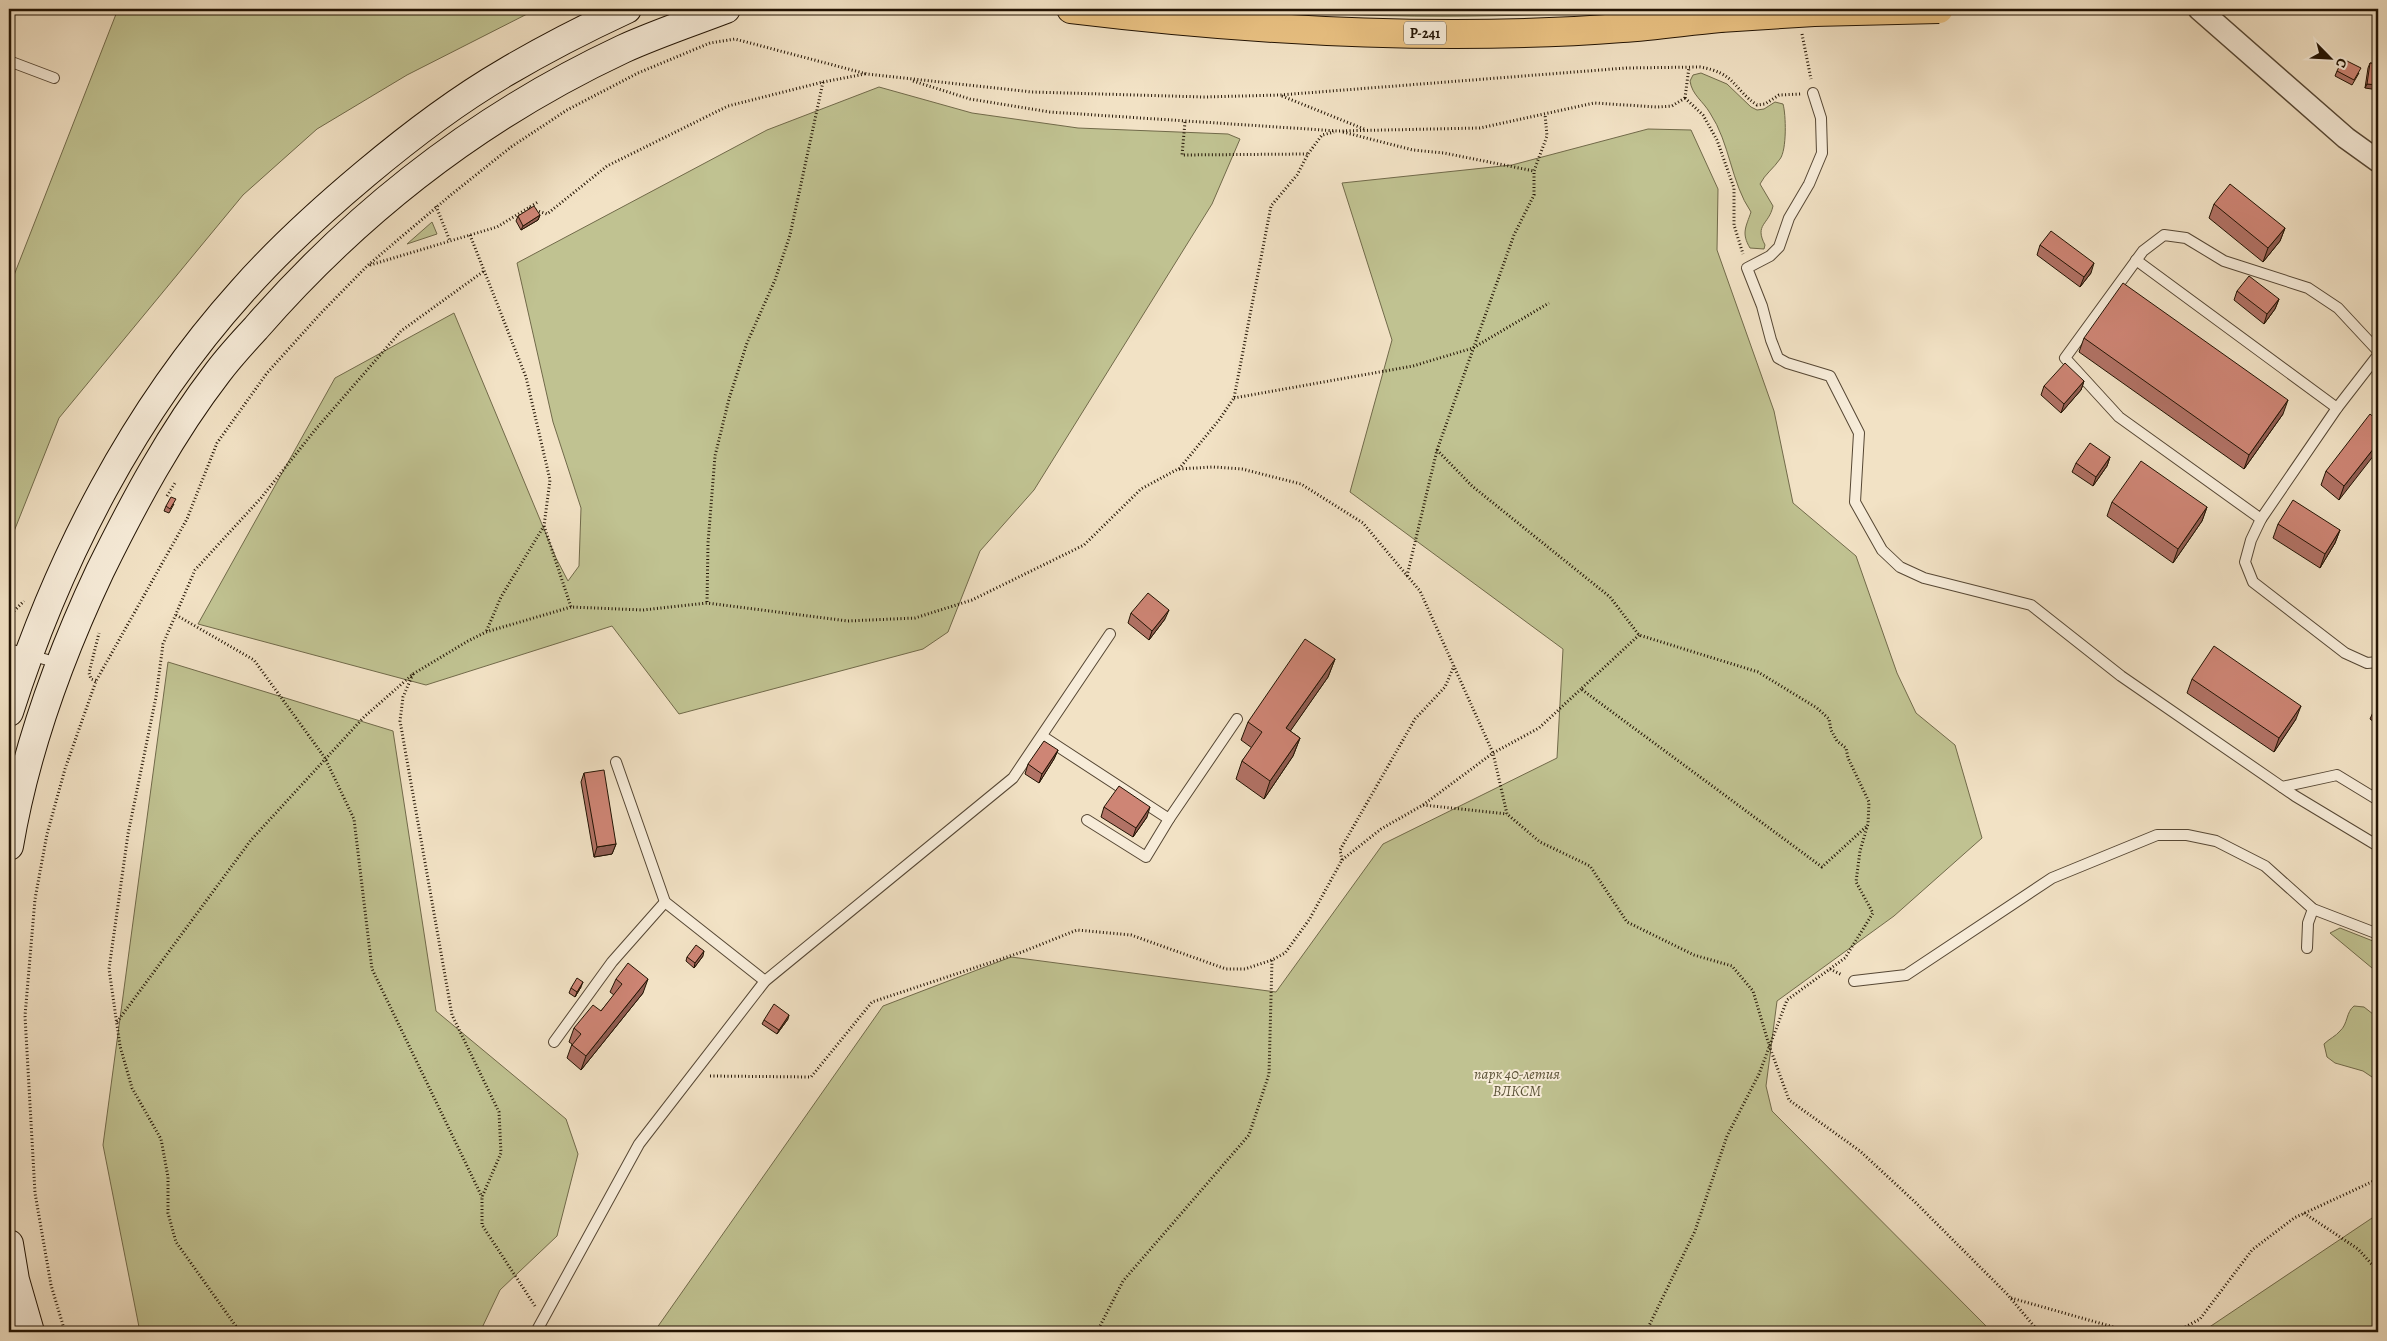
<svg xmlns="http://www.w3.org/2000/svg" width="2387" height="1341" font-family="Alegreya,serif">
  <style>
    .green { fill: #c0c291; stroke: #716a4a }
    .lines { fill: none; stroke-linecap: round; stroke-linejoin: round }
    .service-casing { stroke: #564734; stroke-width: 12 }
    .minor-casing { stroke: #564734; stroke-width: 24 }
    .secondary-casing { stroke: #221303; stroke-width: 30 }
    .trunk-casing { stroke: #221303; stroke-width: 30 }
    .path { stroke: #221303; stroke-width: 3; stroke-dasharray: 1 2.5; stroke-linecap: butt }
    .service { stroke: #f7ecd9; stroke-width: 10 }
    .minor { stroke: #f7ecd9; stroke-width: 21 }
    .secondary { stroke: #f7ecd9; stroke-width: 28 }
    .trunk { stroke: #e9c182; stroke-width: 28 }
    .trunk-bridge-casing { stroke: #221303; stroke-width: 30; stroke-linecap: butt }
    .trunk-bridge { stroke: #e9c182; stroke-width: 28 }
    .wall { fill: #b17265; stroke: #221303 }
    .shaded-wall { fill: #905d52; stroke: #221303 }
    .building { fill: #ce8575; stroke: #221303 }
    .labels { text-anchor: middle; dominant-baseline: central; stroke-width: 4; stroke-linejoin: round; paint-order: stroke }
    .shield { fill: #f7ecd9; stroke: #625443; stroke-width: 1 }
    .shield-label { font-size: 14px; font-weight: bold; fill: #221303 }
    .park-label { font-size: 15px; font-style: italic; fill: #595035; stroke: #f7ecd9 }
  </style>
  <rect width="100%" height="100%" fill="#f2e2c5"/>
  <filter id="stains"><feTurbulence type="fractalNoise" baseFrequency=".004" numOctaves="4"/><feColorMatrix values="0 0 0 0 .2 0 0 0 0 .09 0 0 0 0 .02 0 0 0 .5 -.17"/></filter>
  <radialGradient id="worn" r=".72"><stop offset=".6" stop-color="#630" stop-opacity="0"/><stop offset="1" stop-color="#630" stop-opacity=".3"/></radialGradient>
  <!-- green -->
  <g class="green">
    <polygon points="118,9 532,9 533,11 407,75 317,129 243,195 59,418 9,544 9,288"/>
    <path d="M 1259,9 L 1675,9 C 1537,16 1397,21 1259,9 Z"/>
    <path d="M 1701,73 L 1727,84 L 1751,107 L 1757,110 L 1764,109 L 1775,102 L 1783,104 C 1786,114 1787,150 1780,159 C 1774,168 1765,174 1760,184 L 1773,206 C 1769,225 1754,224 1765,245 L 1764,249 L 1750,248 C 1741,233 1746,227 1751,212 C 1731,183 1730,143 1710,113 C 1703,101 1692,95 1690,81 L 1693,75 Z"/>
    <polygon points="879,87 972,113 1078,128 1228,134 1240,139 1212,204 1034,490 980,551 948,632 923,649 679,714 612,626 426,685 198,624 335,378 454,313 556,558 568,581 579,566 581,508 553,422 517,263 767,130"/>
    <polygon points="1648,129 1691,130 1718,189 1717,250 1774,411 1793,503 1856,556 1897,673 1916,713 1955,745 1982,838 1894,916 1777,1001 1766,1086 1772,1111 1992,1332 654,1332 883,1006 1011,957 1276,992 1383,844 1557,758 1563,649 1350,492 1392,340 1342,183 1512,165"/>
    <polygon points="432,222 437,234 407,244"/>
    <polygon points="168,662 393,731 436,1011 566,1119 578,1154 557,1236 500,1290 480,1332 140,1332 103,1145"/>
    <polygon points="2340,928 2378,943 2378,973 2330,933"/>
    <path d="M 2354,1006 L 2364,1007 L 2378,1018 L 2378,1081 L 2363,1071 L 2335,1063 L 2327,1057 L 2324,1044 C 2329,1039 2336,1036 2340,1031 C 2348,1024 2346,1012 2354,1006 Z"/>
    <polygon points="2378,1214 2378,1332 2202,1332"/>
  </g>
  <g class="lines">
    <!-- service casing -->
    <g class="service-casing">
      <g id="service">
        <polyline points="9,61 54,78"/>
        <polyline points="1813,93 1821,118 1822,153 1809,184 1789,218 1779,247 1770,256 1747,268 1762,306 1771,340 1778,358 1787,363 1830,376 1859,433 1855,502 1882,550 1900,567 1924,578 2031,605 2121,676 2295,796 2378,846"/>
        <polyline points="2136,260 2337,408"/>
        <polyline points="2378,351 2338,308 2308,288 2224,261 2186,238 2164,235 2143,251 2065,358 2119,417 2261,519 2337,408 2378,355"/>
        <polyline points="2261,519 2251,540 2245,562 2253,582 2345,653 2367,663 2378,662"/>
        <polyline points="9,649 58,663"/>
        <polyline points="1042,736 1169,819 1237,719"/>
        <polyline points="616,762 665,902 765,981"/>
        <polyline points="2282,787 2337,775 2378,800"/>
        <polyline points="1087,820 1146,857 1169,819"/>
        <polyline points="2307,948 2308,923 2313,909"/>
        <polyline points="1854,981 1906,975 2052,878 2157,835 2187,835 2216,841 2265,866 2313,909 2378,934"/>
        <polyline points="554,1042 612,962 665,902"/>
        <polyline points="536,1332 639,1144 765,981 1013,778 1110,634"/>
      </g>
    </g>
    <!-- minor casing -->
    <g class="minor-casing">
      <polyline id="minor" points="2199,9 2346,138 2378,161"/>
    </g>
    <!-- secondary casing -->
    <g class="secondary-casing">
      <g id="secondary">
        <path d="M 9,712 C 58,559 134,411 242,291 C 280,248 322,210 365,174 C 409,137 456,101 506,72 C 545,49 586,28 627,9"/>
        <path d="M 9,846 C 25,751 59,658 100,571 C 134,502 171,433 218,372 C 230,356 243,342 256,328 C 358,211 482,115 623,49 C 656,34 692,22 726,9"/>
        <polyline points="9,1244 15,1280 30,1332"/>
      </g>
    </g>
    <!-- trunk casing -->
    <g class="trunk-casing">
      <path id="trunk" d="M 1071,9 C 1253,31 1439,42 1622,28 C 1655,26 1687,21 1720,18"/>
    </g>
    <!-- path -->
    <g class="path">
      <polyline points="2107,9 2180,11"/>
      <polyline points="2325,11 2378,13"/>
      <polyline points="1802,34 1811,79"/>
      <polyline points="913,81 970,99 1050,112 1338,131 1480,128 1594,103 1657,107 1672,106 1685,98"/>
      <polyline points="823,82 865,74"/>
      <polyline points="1282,96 1364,129"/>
      <polyline points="1685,98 1703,115 1717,140 1734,188 1734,225 1743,254"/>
      <polyline points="1685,98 1689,67"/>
      <polyline points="1185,122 1182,155 1308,154"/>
      <polyline points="1343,132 1413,150 1444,153 1534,171"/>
      <polyline points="436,206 450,241"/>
      <polyline points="529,208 547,214 607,166 728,106 823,82 790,235 775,280 747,343 729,399 715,456 708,543 707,603"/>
      <polyline points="470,235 526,377 550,480 544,526 501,597 486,632"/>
      <polyline points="370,265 497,227 538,202"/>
      <polyline points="1234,398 1413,366 1473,348 1549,303"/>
      <polyline points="1437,450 1472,486 1610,597 1639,635 1758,672 1817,708 1829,719 1831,730 1837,741 1846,748 1848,758 1869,802 1868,824 1860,851 1856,882 1873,913 1845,958 1787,1000 1759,1074 1727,1136 1695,1231 1646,1332"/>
      <polyline points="1179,469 1219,420 1234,398 1271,206 1297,175 1308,154 1322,135 1334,132"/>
      <polyline points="167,496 175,483"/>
      <polyline points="544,526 571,607 643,610 707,603 848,621 915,618 972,600 1084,545 1141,489 1178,469 1213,467 1242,469 1301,484 1363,523 1420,591 1493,753 1507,814 1540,842 1590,866 1627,922 1694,955 1732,966 1753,991 1769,1045 1789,1100 1860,1151 1915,1202 2007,1294 2039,1332"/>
      <polyline points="1407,576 1437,450 1514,235 1534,195 1534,171 1547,136 1545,114"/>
      <polyline points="176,615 254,660 325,758 354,819 372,969 482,1197"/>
      <polyline points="9,616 24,601"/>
      <polyline points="1639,635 1581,689 1822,867 1868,825"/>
      <polyline points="413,674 403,697 400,721 452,1015 499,1112 501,1153 482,1197 482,1225 535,1306"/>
      <polyline points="96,681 91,679 89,673 99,633"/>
      <polyline points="1423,805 1493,753 1539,728 1581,689"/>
      <polyline points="1342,860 1340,850 1415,719 1445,687 1454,666"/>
      <polyline points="1830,969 1842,975"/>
      <polyline points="117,1022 251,840 364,717 413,674 468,641 486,632 571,607"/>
      <polyline points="710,1076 811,1077 872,1002 1022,952 1077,930 1131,935 1226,969 1245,969 1272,960 1285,953 1309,920 1342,860 1381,829 1423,805 1507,814"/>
      <polyline points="2304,1213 2358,1249 2378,1271"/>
      <polyline points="2011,1298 2131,1332"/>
      <path d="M 65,1332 L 51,1285 L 35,1193 L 25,1016 L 35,899 L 47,834 L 65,769 L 96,681 L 187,519 L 217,443 L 267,373 L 321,313 L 367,266 L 452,194 L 511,147 L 567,110 L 638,73 L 710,43 L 735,39 L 867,74 L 1032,92 L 1204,97 L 1280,95 L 1626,68 L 1700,67 C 1736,73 1733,89 1757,105 L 1765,104 L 1779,95 L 1801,94"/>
      <polyline points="240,1332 176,1242 168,1213 168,1177 161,1139 132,1088 120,1046 109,969 128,834 156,697 163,644 195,570 261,498 315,430 401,331 484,271"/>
      <polyline points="1097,1332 1123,1281 1249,1135 1269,1074 1272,960"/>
      <polyline points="2176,1332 2200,1319 2252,1250 2294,1218 2378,1179"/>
    </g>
    <!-- service -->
    <use href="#service" class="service"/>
    <!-- minor -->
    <use href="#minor" class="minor"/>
    <!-- secondary -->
    <use href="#secondary" class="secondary"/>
    <!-- trunk -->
    <use href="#trunk" class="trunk"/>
    <!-- trunk-bridge casing -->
    <g class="trunk-bridge-casing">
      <polyline id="trunk-bridge" points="1720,18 1814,12 1939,9"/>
    </g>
    <!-- trunk-bridge -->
    <use href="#trunk-bridge" class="trunk-bridge"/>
  </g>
  <!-- wall -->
  <g class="wall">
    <polygon points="2370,63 2378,64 2365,88 2368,68"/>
    <polygon points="2337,71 2359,73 2352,85 2335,76"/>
    <polygon points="2214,204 2285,228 2280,241 2263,262 2209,218"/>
    <polygon points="540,215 538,220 521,230 516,221 518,216"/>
    <polygon points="2040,245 2091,273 2080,287 2037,255"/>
    <polygon points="2237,291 2279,299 2275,309 2264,324 2234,300"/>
    <polygon points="2084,338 2283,414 2244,469 2079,352"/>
    <polygon points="2084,381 2081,390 2061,413 2041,395 2044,386"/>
    <polygon points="2378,421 2339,500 2321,485 2326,471"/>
    <polygon points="2110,457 2107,466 2093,486 2072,472 2076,463"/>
    <polygon points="2112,502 2207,507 2202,521 2173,563 2107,516"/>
    <polygon points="174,504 169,513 164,511 166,506"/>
    <polygon points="2278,524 2340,530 2335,543 2320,568 2273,538"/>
    <polygon points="1131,613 1165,619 1149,640 1128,623"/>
    <polygon points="1335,659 1328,677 1290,731 1300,738 1293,756 1264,799 1236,779 1242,761 1252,748 1241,740 1248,722"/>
    <polygon points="2192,679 2296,719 2274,752 2187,693"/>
    <polygon points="2378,703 2378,725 2370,719 2374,710"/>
    <polygon points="1058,750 1054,759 1039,783 1025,774 1028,764"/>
    <polygon points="584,773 616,844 612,854 594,857 581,782"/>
    <polygon points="1104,807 1147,817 1133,837 1101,817"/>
    <polygon points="703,956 694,968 686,961 687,957"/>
    <polygon points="616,979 643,993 581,1070 567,1058 572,1044 569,1042 574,1028 601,1011 614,995 610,992"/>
    <polygon points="581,987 575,997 569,993 571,988"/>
    <polygon points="788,1019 777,1034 762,1024 764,1020"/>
  </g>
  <!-- shaded-wall -->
  <g class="shaded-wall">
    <polygon points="2367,84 2378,85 2378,90 2365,88"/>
    <polygon points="540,215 538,220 521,230 523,226"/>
    <polygon points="2285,228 2280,241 2263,262 2268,248"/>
    <polygon points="2094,263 2091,273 2080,287 2084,277"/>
    <polygon points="2279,299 2275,309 2264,324 2267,314"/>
    <polygon points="2084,381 2081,390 2061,413 2064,404"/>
    <polygon points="2288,400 2283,414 2244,469 2249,455"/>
    <polygon points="2378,443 2378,450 2339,500 2344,486"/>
    <polygon points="2110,457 2107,466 2093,486 2096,477"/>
    <polygon points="2207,507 2202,521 2173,563 2178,549"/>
    <polygon points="2340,530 2335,543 2320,568 2325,554"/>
    <polygon points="1169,610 1165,619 1149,640 1152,631"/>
    <polygon points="1335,659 1328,677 1280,746 1286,728"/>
    <polygon points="2301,706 2296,719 2274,752 2279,738"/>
    <polygon points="1300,738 1293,756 1264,799 1270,781"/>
    <polygon points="1058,750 1054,759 1039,783 1042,774"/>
    <polygon points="1150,807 1147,817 1133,837 1136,828"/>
    <polygon points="616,844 612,854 594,857 597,847"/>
    <polygon points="704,951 703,956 694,968 695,963"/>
    <polygon points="648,979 643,993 581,1070 586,1056"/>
    <polygon points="583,982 581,987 575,997 577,992"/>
    <polygon points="789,1015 788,1019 777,1034 779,1030"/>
  </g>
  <!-- building -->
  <g class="building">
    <polygon points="2343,59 2361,68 2354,80 2337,71"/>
    <polygon points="2370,63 2378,64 2378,85 2367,84"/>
    <polygon points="2230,184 2285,228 2268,248 2214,204"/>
    <polygon points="534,206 540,215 523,226 518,216"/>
    <polygon points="2051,231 2094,263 2084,277 2040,245"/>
    <polygon points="2249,276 2279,299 2267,314 2237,291"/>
    <polygon points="2123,283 2288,400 2249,455 2084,338"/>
    <polygon points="2065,363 2084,381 2064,404 2044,386"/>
    <polygon points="2370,414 2378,421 2378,443 2344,486 2326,471"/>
    <polygon points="2090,443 2110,457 2096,477 2076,463"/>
    <polygon points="2141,461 2207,507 2178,549 2112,502"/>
    <polygon points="171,497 176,499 170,509 166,506"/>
    <polygon points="2293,500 2340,530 2325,554 2278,524"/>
    <polygon points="1148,593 1169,610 1152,631 1131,613"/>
    <polygon points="1305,639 1335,659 1286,728 1300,738 1270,781 1242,761 1262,732 1248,722"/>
    <polygon points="2214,646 2301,706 2279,738 2192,679"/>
    <polygon points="2378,703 2378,713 2374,710"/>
    <polygon points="1044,741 1058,750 1042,774 1028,764"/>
    <polygon points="604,770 616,844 597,847 584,773"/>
    <polygon points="1119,786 1150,807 1136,828 1104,807"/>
    <polygon points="696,945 704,951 695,963 687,957"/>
    <polygon points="628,963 648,979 586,1056 572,1045 581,1034 574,1028 593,1005 601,1011 622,984 616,979"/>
    <polygon points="577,978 583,982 577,992 571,988"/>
    <polygon points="774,1004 789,1015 779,1030 764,1020"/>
  </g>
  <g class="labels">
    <!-- shield labels -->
    <rect class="shield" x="1404" y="21.5" width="42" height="23" rx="4"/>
    <g class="shield-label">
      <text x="1425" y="33">Р-241</text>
    </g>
    <!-- park labels -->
    <g class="park-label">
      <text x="1517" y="1074">парк 40-летия<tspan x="1517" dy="17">ВЛКСМ</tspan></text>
    </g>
  </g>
  <!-- margin -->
  <rect width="2387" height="1341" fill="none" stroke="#f2e2c5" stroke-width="30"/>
  <rect x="10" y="10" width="2367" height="1321" fill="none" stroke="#221303" stroke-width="2.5"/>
  <rect x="15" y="15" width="2357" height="1311" fill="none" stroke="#221303"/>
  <!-- north arrow -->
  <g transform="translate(2330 58) rotate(114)" stroke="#f7ecd9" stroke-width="4" paint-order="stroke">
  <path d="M0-4L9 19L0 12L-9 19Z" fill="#221303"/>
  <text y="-8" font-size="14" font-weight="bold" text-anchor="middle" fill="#221303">С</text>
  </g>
  <rect width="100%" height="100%" filter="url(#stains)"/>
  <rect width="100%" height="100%" fill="url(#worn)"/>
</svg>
